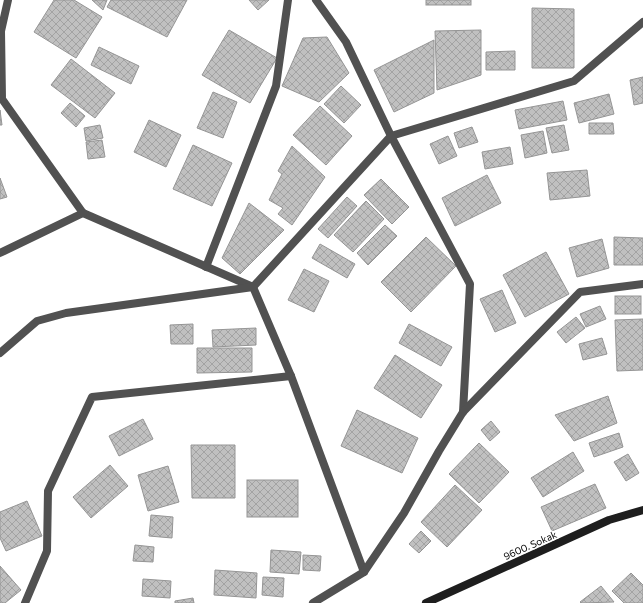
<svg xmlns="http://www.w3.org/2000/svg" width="643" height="603" font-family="Commissioner,sans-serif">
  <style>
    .building { fill: url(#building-cross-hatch); stroke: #959595 }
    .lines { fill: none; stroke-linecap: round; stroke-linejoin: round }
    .street { stroke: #515151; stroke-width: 8 }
    .secondary { stroke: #1e1e1e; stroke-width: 8 }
    .labels { text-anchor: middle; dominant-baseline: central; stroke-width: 3; stroke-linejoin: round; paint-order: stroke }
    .street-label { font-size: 10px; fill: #000; stroke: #fff }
  </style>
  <defs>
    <pattern id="building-cross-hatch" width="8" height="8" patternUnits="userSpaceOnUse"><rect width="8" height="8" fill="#c0c0c0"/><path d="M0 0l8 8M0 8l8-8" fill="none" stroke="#a3a3a3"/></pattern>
  </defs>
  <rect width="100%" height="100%" fill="#fff"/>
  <!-- building -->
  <g class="building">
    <polygon points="54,0 74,0 102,17 76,58 34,32"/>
    <polygon points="92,0 107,0 103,10"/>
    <polygon points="111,0 187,0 167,37 107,7"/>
    <polygon points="249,0 269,0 258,10"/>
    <rect x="426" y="0" width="45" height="5"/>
    <polygon points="532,8 574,9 574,68 532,68"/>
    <polygon points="229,30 277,58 250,103 202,75"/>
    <polygon points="481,30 481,75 437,90 435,31"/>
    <polygon points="327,37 349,73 319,102 282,86 303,38"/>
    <polygon points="434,40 434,93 394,112 374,70"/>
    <polygon points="99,47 139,66 131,84 91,65"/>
    <polygon points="515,51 515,70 486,70 486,52"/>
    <polygon points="71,59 115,93 95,118 51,85"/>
    <polygon points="643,77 643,103 634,105 630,80"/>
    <polygon points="341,86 361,105 344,123 324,104"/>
    <polygon points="213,92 237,102 223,138 197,128"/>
    <polygon points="609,94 614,114 579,123 574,103"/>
    <polygon points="563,101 567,120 519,129 515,110"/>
    <polygon points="70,103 85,116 76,127 61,113"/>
    <polygon points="320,106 352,136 326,165 293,135"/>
    <polygon points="0,110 2,125 0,125"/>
    <polygon points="149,120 181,135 166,167 134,152"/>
    <polygon points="589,123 613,123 614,134 589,134"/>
    <polygon points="100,125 103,138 86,141 84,128"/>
    <polygon points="564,125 569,150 552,153 546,128"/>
    <polygon points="472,127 478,142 459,148 454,133"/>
    <polygon points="543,131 547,153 525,158 521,135"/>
    <polygon points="448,136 457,156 439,164 430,144"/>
    <polygon points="102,140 105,157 88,159 86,142"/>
    <polygon points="193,145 232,163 212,206 173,189"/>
    <polygon points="292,146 325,177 292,225 278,214 283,208 269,200 282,174 278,171"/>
    <polygon points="510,147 513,164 485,169 482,152"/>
    <polygon points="587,170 590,196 550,200 547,173"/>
    <polygon points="487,175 501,203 455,226 442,198"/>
    <polygon points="0,178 7,197 0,199"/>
    <polygon points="381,179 409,207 392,224 364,195"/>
    <polygon points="347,197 357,206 328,238 318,229"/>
    <polygon points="366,201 384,219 353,252 334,235"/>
    <polygon points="249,203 284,230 240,274 222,258"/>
    <polygon points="385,225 397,236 368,265 357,253"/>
    <polygon points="426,237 456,266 411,312 381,282"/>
    <polygon points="614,237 643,238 643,265 614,265"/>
    <polygon points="602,239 609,268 577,277 569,248"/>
    <polygon points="320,244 355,264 347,278 312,258"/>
    <polygon points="546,252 569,294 525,317 503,275"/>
    <polygon points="304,269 329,281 314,312 288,300"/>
    <polygon points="502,290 516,323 495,332 480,299"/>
    <rect x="615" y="296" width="26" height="18"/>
    <polygon points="600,306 606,319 586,327 580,314"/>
    <polygon points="576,317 585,328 566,343 557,332"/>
    <polygon points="643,319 643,370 617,371 615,320"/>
    <polygon points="193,324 193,344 171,344 170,325"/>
    <polygon points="409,324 452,347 441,366 399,343"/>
    <polygon points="256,328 256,345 213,347 212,330"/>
    <polygon points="602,338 607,354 583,360 579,344"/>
    <polygon points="197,348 252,348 252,372 197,373"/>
    <polygon points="395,355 442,385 421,418 374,388"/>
    <polygon points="608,396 617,423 574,441 555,415"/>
    <polygon points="357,410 418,438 402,473 341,446"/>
    <polygon points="143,419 153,439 119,456 109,436"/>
    <polygon points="491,421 500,432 490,441 481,430"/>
    <polygon points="619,433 623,447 594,457 589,443"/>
    <polygon points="479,443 509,472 479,503 449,474"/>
    <polygon points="191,445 235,445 235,498 192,498"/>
    <polygon points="573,452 584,471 543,497 531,478"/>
    <polygon points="628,454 639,473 626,481 614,462"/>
    <polygon points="110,465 128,486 91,518 73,497"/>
    <polygon points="168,466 179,502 148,511 138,475"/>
    <rect x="247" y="480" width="51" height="37"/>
    <polygon points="595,484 606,508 552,531 541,507"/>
    <polygon points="455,485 482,510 447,547 421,522"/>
    <polygon points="27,501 42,536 6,551 0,538 0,512"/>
    <polygon points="151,515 173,517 172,538 149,536"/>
    <polygon points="421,531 431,541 419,553 409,544"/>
    <polygon points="135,545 154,547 153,562 133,561"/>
    <polygon points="271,550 301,552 299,574 270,572"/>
    <polygon points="303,555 321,556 320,571 303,570"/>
    <polygon points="0,566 21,590 5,603 0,603"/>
    <polygon points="215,570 257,573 256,598 214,595"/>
    <polygon points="631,573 643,585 643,603 624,603 612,591"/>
    <polygon points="263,577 284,578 283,597 262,595"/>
    <polygon points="143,579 171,581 170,598 142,596"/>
    <polygon points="601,586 614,602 581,603 580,602"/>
    <polygon points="193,598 194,603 175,603 175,601"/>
  </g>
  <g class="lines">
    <!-- street -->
    <g class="street">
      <polyline points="316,0 346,42 391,136 470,284 463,412"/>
      <polyline points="83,213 253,287 291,376 364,572"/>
      <polyline points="0,253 83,213 2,99 1,31 8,0"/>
      <polyline points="206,267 276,86 288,0"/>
      <polyline points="0,353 37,321 66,313 253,287 391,136 574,81 643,22"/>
      <polyline points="25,603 47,551 48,491 92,397 291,376"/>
      <polyline points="313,603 364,572 404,513 439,451 463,412 580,292 643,284"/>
    </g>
    <!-- secondary -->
    <polyline class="secondary" points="426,603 609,520 643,510"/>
  </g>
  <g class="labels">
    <!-- street labels -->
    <g class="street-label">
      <text transform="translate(530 545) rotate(-24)">9600. Sokak</text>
    </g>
  </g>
</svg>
